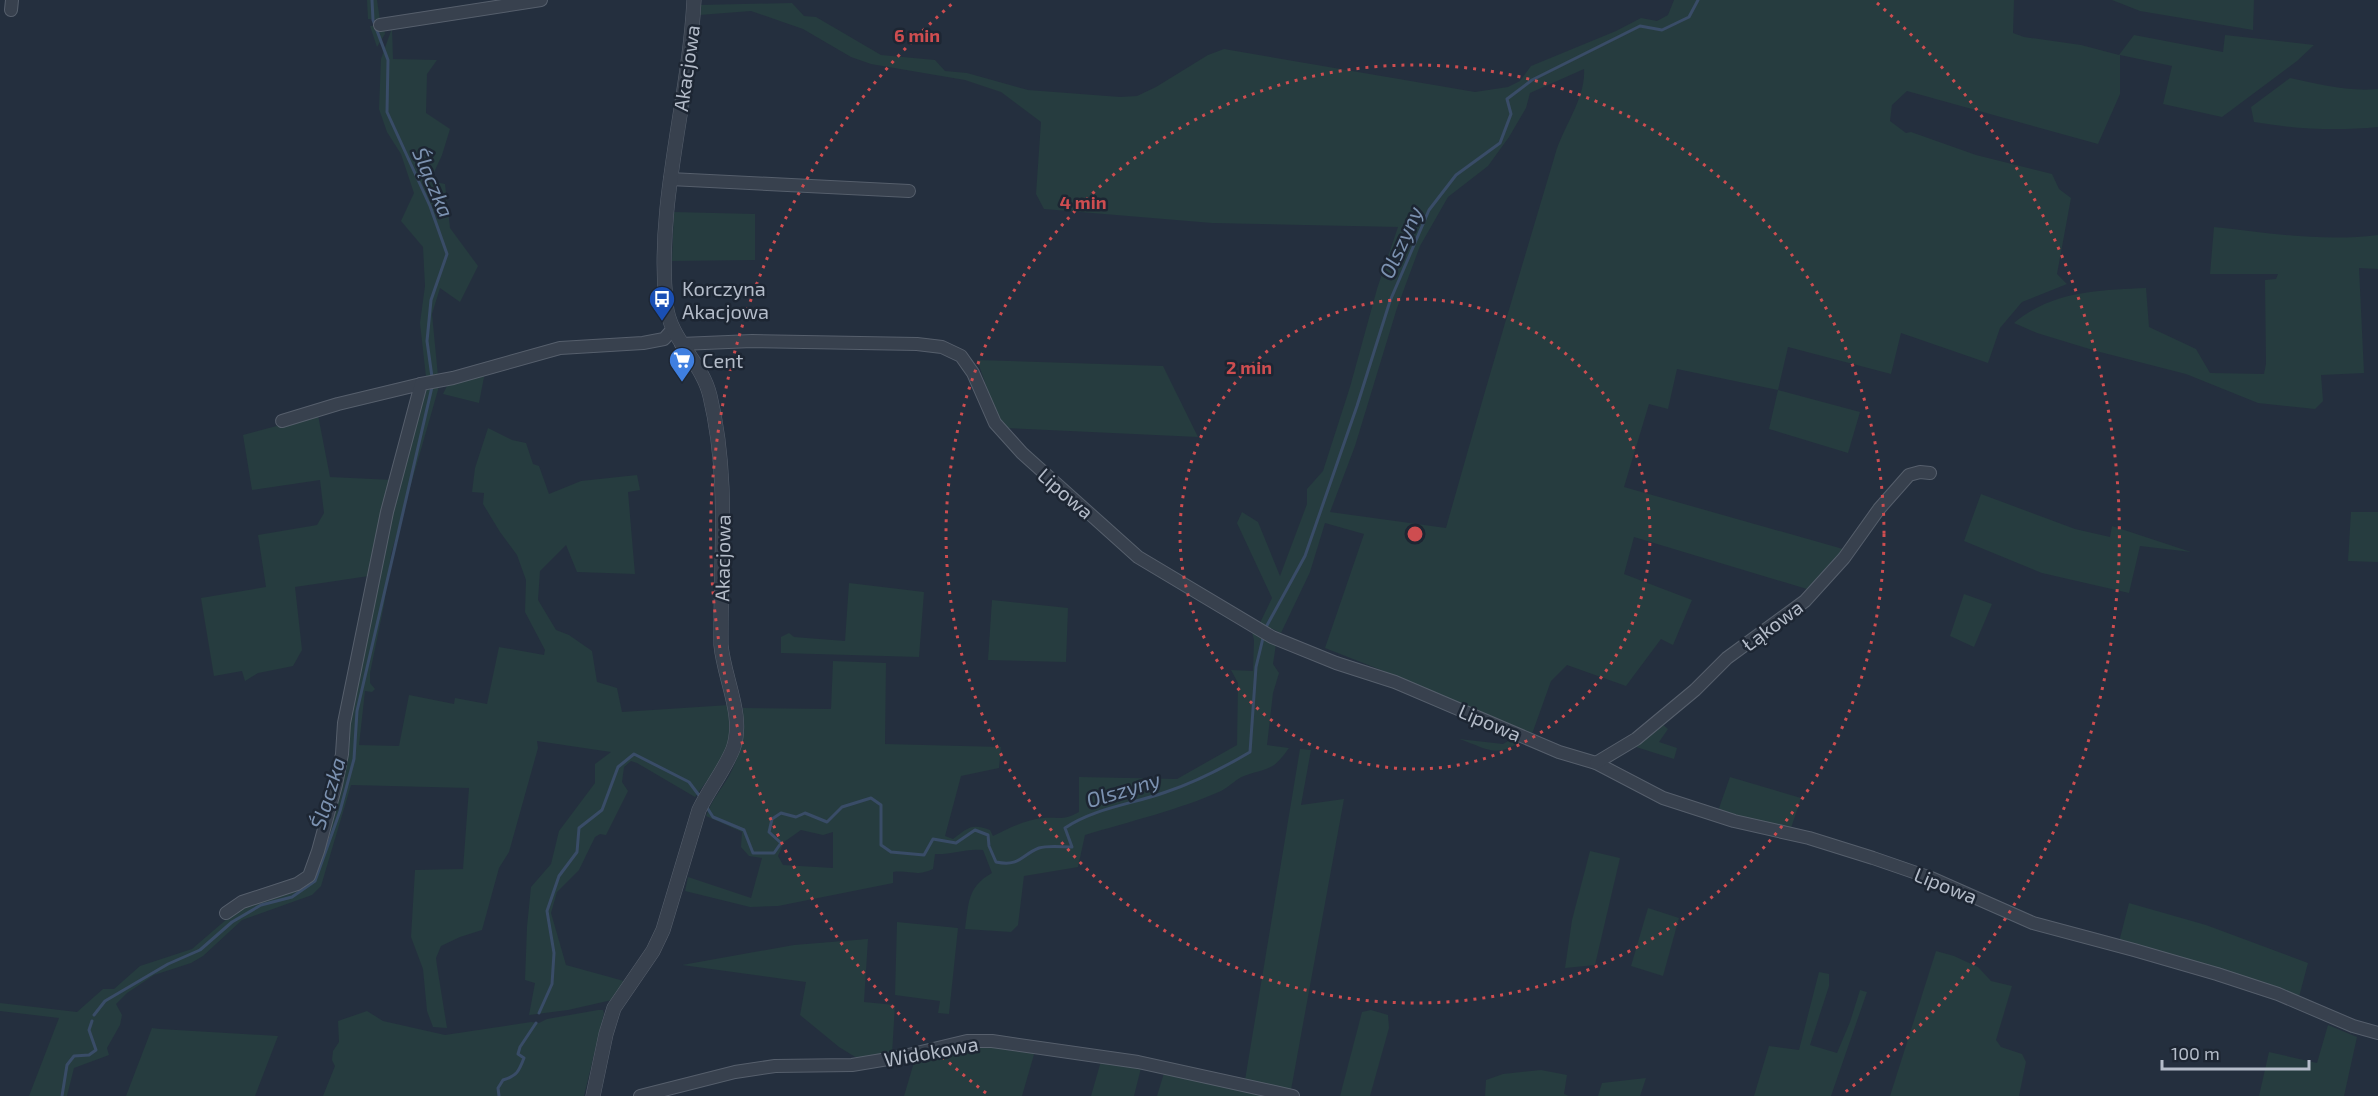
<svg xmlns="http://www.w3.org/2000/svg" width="2378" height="1096" font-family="'Exo 2',sans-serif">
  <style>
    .green { fill: #263c3f; fill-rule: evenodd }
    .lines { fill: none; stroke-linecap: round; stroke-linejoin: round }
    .stream { stroke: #394c67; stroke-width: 3 }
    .minor-casing { stroke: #565f6c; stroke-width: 14 }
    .tertiary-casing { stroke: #565f6c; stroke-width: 15 }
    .minor { stroke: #38414e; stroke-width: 12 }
    .tertiary { stroke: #38414e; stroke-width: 14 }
    .ring { fill: none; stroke: #ce4d50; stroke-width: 3; stroke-dasharray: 3 6 }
    .labels { text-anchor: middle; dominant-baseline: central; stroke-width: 5; stroke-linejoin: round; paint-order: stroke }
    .street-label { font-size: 20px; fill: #b4bcc9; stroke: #1d2633 }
    .poi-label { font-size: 20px; fill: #b4bcc9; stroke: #1d2633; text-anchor: start }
    .water-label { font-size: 21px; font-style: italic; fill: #7c92b1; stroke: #1d2633 }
    .centre { fill: #ce4d50; stroke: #1d2633; stroke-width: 3 }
    .ring-label { font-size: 18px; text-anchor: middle; font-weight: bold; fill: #ce4d50; stroke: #1d2633; stroke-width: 5; stroke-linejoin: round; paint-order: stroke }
  </style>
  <rect width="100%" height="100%" fill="#242f3e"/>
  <!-- green -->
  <g class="green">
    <polygon points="367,0 377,0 380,20 368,19"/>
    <path d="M 1674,0 L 2014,0 L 2013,33 L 2024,37 L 2081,45 L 2119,55 L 2134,35 L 2223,52 L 2225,35 L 2314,45 L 2297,61 L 2222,117 L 2163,104 L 2172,66 L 2120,55 L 2120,94 L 2098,144 L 1907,91 L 1892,105 L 1890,121 L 1906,133 L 1911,132 L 1976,155 L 2052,174 L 2059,189 L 2071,198 L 2057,274 L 2067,284 L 2022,302 L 2000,328 L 1988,363 L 1901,333 L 1891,374 L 1788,347 L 1778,390 L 1860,412 L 1848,453 L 1769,429 L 1778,390 L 1677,369 L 1668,409 L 1649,404 L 1624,487 L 1843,549 L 1807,589 L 1634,537 L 1624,574 L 1692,600 L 1673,645 L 1661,639 L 1626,686 L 1567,665 L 1551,681 L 1532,734 L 1409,681 L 1325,648 L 1364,534 L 1325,523 L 1310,572 L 1281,633 L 1260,623 L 1272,598 L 1237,523 L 1242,512 L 1258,522 L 1280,576 L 1307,504 L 1307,489 L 1323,471 L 1350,387 L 1377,289 L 1398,227 L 1212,223 L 1044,209 L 1036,194 L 1041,122 L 1001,92 L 965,80 L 871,64 L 851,57 L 803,29 L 751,11 L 699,15 L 699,5 L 792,3 L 804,16 L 816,17 L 881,55 L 935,60 L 945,71 L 967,73 L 1028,90 L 1120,97 L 1137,96 L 1156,87 L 1208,55 L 1224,49 L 1475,92 L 1508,87 L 1520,81 L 1531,66 L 1616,31 L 1641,18 L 1657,21 L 1668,15 ZM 1584,69 C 1586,98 1563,127 1555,155 C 1518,279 1481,403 1446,528 L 1330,512 L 1355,446 L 1397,308 L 1420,246 L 1448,197 L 1488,166 L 1509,137 L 1526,108 L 1530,93 Z"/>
    <polygon points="2112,0 2254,0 2253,30 2140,11"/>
    <polygon points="370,26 384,26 385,34 377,47"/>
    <polygon points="392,28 393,59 437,60 427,74 426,113 450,129 442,155 430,181 445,184 450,228 478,266 460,302 440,288 432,314 438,376 426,377 420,323 425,286 423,247 401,221 414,193 401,154 387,132 379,109 381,59"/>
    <path d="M 2290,78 C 2319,84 2348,92 2378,89 L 2378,127 C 2336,131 2295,129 2254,122 L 2251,107 Z"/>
    <polygon points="674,212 755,214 755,260 672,261"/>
    <path d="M 2214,227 C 2269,233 2323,242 2378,235 L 2378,269 L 2359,268 L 2364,373 L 2321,375 L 2323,401 L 2315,409 L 2258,403 L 2186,374 L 2096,351 L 2037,333 L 2014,323 C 2052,291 2099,290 2146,288 L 2149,327 L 2196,349 L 2210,373 L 2264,374 L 2266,364 L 2265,280 L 2276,279 L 2278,274 L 2210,274 Z"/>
    <polygon points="977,360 1163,366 1198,437 1006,428 997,416"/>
    <polygon points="485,372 479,403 443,394 449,382"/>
    <polygon points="440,383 391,554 384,605 370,673 370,683 375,689 372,692 365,691 359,745 399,746 409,695 454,704 455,698 487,704 499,647 544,655 545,650 525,612 526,580 517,555 500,532 483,504 484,493 472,492 475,468 488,428 512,440 526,443 533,464 539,466 549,494 581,481 637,475 640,490 628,492 635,574 577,572 566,545 540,571 538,600 556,630 569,635 592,651 597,682 617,688 622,712 729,705 729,744 721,762 695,797 637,763 631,761 624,767 622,782 628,791 606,835 600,834 595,837 579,870 557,892 551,913 566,965 624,981 612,1000 568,1010 529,1015 535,983 525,980 527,927 531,887 551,864 559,831 595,783 595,764 611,752 537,741 538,748 509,852 499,868 482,930 460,937 441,946 436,958 437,966 447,1028 433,1027 427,1011 423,969 411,937 415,870 463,869 469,788 351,785 321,886 312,895 242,920 203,956 191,963 154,975 127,993 116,1004 122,1015 120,1025 107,1048 109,1055 74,1068 67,1096 29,1096 59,1018 0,1011 0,1003 77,1012 103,989 114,989 140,966 192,949 242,906 309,881 347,725 385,537 427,387"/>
    <polygon points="318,415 330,477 393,480 369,576 295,587 302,650 293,666 258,673 245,681 242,671 214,676 201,598 266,587 258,535 317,525 324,513 320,480 252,490 243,435"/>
    <polygon points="1981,494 2075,529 2110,537 2112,526 2191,552 2140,546 2129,593 2042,573 1964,541"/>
    <polygon points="2351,512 2378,512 2378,562 2348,561"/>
    <polygon points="849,583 924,592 919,657 781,653 781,637 789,633 794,637 845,641"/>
    <polygon points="1964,594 1992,604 1974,647 1950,636"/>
    <polygon points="992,600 1068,608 1066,662 988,660"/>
    <path d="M 1252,632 L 1276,644 L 1273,664 L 1279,673 L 1273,693 L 1267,745 L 1289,748 C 1272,772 1269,767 1244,776 C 1236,779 1229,787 1221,791 C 1181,809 1128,822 1085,835 L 1078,867 L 1024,876 L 1018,925 L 1011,932 L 965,929 C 969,903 967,887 992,873 L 983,850 C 966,848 951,855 935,854 L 933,869 C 916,877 911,870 893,872 L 893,883 L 778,906 L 750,907 L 685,891 L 688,877 L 751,898 L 762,858 L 749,856 L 741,847 L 742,832 L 706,816 C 711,801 721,790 729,776 C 741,754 744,732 743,708 L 831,709 L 833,661 L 886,663 L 885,744 L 1001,747 L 999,768 L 961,776 L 945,836 L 953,839 C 968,828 971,823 990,830 L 993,836 C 1009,828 1025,820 1043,818 C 1061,817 1062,821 1079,812 L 1079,777 L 1177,779 L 1237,745 L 1238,683 L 1231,670 L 1253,671 L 1254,640 ZM 801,830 L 823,835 L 833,832 L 833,868 L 783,865 L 778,856 L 784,842 Z"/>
    <polygon points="1662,724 1668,729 1659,742 1677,748 1674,759 1633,746"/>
    <path d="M 1515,737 L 1521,741 C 1495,759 1487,748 1459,739 L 1503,744 Z"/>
    <polygon points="1300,749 1311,750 1301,805 1344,799 1291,1090 1245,1080"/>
    <polygon points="1730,777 1801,798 1791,828 1718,811"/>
    <polygon points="1590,851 1620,858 1595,965 1565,968 1572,920"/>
    <polygon points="2129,903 2206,925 2308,963 2299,997 2160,951 2119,942"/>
    <polygon points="1648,908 1679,918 1663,976 1631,966"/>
    <polygon points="897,922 958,928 949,1014 938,1013 940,1001 895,995"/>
    <polygon points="868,939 864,1002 895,1005 892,1054 857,1058 839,1047 800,1015 806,982 682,965 794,945"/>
    <polygon points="1936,951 1954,956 1978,967 1991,981 2012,986 1996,1040 2001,1047 2022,1054 2026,1062 2019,1096 1890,1096"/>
    <polygon points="1819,972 1829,974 1829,986 1810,1045 1837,1053 1850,1022 1860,990 1867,992 1831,1096 1754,1096 1769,1046 1799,1050"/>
    <polygon points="598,1010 603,1010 604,1013 584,1096 323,1096 335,1066 332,1060 333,1051 339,1042 338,1021 367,1011 383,1021 445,1035 531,1022 539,1023 547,1019"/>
    <polygon points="1371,1010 1388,1015 1389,1028 1370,1096 1340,1096 1362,1012"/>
    <polygon points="2328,1025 2357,1037 2344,1096 2259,1096 2269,1052 2317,1063"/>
    <polygon points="152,1028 160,1029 278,1036 255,1096 126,1096"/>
    <polygon points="997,1046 1035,1051 1022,1096 904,1096 915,1059 958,1048"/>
    <polygon points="1101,1061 1141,1068 1134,1096 1091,1096"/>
    <polygon points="1541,1070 1567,1075 1564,1094 1569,1096 1485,1096 1486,1080 1503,1074"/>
    <polygon points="1164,1073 1272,1096 1157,1096"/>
    <polygon points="1646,1078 1640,1096 1598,1096 1602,1083"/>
  </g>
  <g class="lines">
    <!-- stream -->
    <g class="stream">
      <polyline points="372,0 373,20 388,60 387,112 430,206 447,254 431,300 427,341 432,377"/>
      <polyline points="1265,629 1305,556 1357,406 1390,301 1429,210 1456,175 1500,143 1511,114 1507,99 1532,80 1640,26 1662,30 1689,17 1698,0"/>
      <path d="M 706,806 L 713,817 L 744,830 L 753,853 L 774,853 L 781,843 L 769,832 L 772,819 L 781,813 L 796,817 L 805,813 L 827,822 L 842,807 L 871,798 L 881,805 L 881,845 L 891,852 L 924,855 L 933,839 L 956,843 L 975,830 L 988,835 L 989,846 L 996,862 C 1020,867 1021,855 1039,848 C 1048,845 1063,847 1072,847 L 1065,828 C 1094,808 1133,804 1166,792 C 1196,782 1223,768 1250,752 L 1256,667 L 1263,638"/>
      <polyline points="539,1013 552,984 554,953 547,911 559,876 577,852 579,828 602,810 618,767 634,754 689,782 701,798"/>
      <polyline points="94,1015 105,1001 168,964 200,950 232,922 261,905 292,897 315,881 340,811 354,759 357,711 432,387"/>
      <polyline points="62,1096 67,1065 74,1056 89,1055 96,1050 89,1030 92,1021"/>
      <path d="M 499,1096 L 498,1088 L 503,1080 C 517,1076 519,1071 524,1058 L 518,1054 L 520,1047 L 536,1023"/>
    </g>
    <!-- minor casing -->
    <g class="minor-casing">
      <g id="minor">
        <polyline points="11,10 12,0"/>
        <polyline points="380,25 541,0"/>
        <polyline points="670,179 909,191"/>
        <polyline points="681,344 752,341 917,344 942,347 961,356 973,373 995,423 1022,453 1138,557 1272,637 1336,663 1395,682 1559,752 1596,763 1663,798 1734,821 1809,838 1873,858 1931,878 2033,923 2134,950 2217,974 2278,994 2353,1026 2378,1033"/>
        <polyline points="282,421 338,404 421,384"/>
        <polyline points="1596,763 1636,739 1695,690 1727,658 1805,601 1844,558 1879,509 1909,475 1920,472 1930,473"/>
        <polyline points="226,913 242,902 297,884 309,876 318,851 336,785 342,754 344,723 387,512 421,384 453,378 560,348 643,343 664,339 672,330"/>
        <polyline points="640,1096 735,1072 775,1066 852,1065 900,1057 967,1041 992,1041 1138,1062 1293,1096"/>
      </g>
    </g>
    <!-- tertiary casing -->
    <g class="tertiary-casing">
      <path id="tertiary" d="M 593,1096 L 606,1034 L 614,1008 L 653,951 L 663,930 L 699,810 C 709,789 724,771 733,749 C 745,716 724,679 721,645 C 720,561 730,479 710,396 C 702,361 669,340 666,303 C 656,201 689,101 694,0"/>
    </g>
    <!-- minor -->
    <use href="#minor" class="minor"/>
    <!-- tertiary -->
    <use href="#tertiary" class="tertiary"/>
  </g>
  <!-- distance rings -->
  <g class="ring">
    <circle cx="1415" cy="534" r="235"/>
    <circle cx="1415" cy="534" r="469"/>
    <path d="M986 1093A704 704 0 0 1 953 3M1877 3A704 704 0 0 1 1844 1093"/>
  </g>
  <!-- icons -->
  <defs>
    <g id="bus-pin" transform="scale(1.35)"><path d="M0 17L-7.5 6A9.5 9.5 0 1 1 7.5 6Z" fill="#1a4fb4" stroke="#1d2633"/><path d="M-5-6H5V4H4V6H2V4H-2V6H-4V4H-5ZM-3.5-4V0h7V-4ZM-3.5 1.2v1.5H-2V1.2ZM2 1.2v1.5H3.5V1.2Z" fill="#fff"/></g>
    <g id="supermarket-pin" transform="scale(1.35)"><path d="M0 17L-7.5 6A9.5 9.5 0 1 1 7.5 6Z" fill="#3f7fe0" stroke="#1d2633"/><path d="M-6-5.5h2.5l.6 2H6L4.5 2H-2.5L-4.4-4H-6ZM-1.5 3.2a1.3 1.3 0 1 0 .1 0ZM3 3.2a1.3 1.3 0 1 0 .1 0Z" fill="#fff"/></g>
  </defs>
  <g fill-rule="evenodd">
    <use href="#bus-pin" x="662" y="299"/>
    <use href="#supermarket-pin" x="682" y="360"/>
  </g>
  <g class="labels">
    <!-- street labels -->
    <g class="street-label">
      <text transform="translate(686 68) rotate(-82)">Akacjowa</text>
      <text transform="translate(1066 493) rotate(41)">Lipowa</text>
      <text transform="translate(722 558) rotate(-89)">Akacjowa</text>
      <text transform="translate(1772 625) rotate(-37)">Łąkowa</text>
      <text transform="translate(1490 722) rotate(23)">Lipowa</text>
      <text transform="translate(1946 885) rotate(22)">Lipowa</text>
      <text transform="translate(931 1051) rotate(-10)">Widokowa</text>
    </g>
    <!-- poi labels -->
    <g class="poi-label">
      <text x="682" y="288">Korczyna<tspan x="682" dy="23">Akacjowa</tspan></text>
      <text x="702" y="360">Cent</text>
    </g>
    <!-- water labels -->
    <g class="water-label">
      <text transform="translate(434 182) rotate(67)">Ślączka</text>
      <text transform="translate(1400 242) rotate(-66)">Olszyny</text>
      <text transform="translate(1123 789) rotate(-17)">Olszyny</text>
      <text transform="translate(327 793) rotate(-73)">Ślączka</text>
    </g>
  </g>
  <circle cx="1415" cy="534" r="9" class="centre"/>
  <g class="ring-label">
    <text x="917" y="42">6 min</text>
    <text x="1083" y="209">4 min</text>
    <text x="1249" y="374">2 min</text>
  </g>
  <!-- scale -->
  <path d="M2162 1060v9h147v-9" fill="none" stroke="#b4bcc9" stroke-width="3"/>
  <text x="2171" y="1060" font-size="18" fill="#b4bcc9" stroke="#1d2633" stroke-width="4.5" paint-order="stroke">100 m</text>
</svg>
